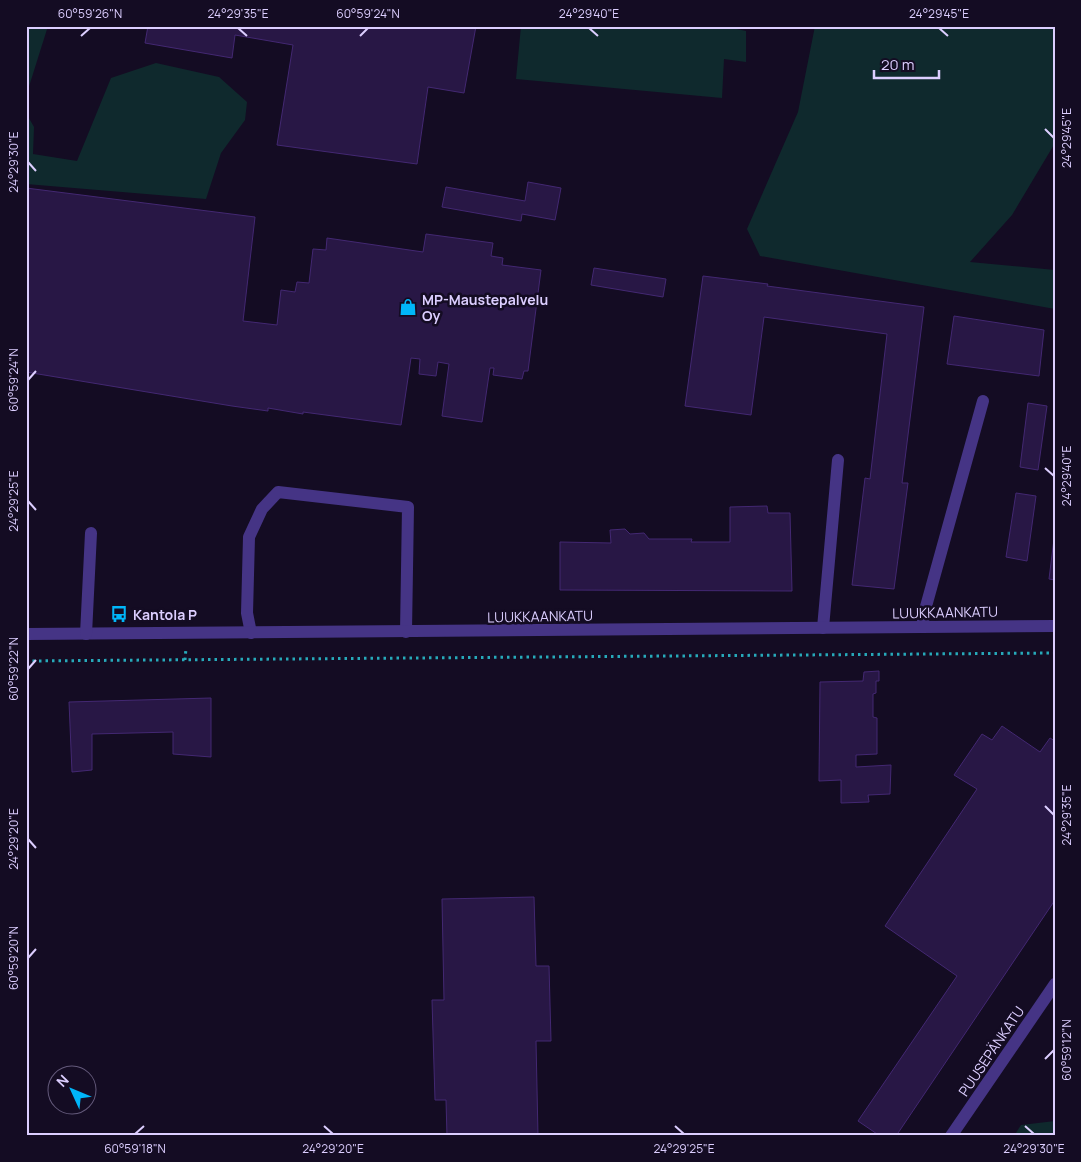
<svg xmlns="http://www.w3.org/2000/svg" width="1081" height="1162" font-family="Manrope,sans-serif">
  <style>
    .green { fill: #0f292d }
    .building { fill: #281745; stroke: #432872 }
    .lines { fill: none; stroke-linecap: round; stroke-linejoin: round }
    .path { stroke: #27aaba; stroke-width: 3; stroke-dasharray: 2.5 4; stroke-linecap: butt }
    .minor { stroke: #453485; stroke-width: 12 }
    .ticks { fill: none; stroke: #dcceff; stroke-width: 2 }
    .labels { text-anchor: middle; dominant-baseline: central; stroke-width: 5; stroke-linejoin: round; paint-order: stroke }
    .poi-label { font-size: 14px; font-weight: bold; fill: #dcceff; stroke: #140c23; text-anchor: start }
    .street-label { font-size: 14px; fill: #dcceff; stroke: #140c23 }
    .neatline { fill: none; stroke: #dcceff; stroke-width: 2 }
    .ticks-label { font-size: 12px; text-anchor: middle; fill: #dcceff }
  </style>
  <rect width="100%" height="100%" fill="#140c23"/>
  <!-- green -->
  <g class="green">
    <polygon points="26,26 48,26 26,96"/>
    <polygon points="521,26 723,26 746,31 746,62 724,59 722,98 516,79"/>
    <polygon points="815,26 1055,26 1055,143 1012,215 970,262 1055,270 1055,309 760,256 747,229 798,112"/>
    <polygon points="156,63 219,77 247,102 245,120 221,153 206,199 26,184 26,113 34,127 33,154 77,161 111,78"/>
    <polygon points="1055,1121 1055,1136 1014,1136 1021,1125"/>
  </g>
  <!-- building -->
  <g class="building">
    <polygon points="148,26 476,26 464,93 428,87 417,164 277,145 293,45 235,35 232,58 145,43"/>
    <polygon points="528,182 561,188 555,220 522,214 521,221 442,207 446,187 525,201"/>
    <polygon points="26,188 255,217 243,321 277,325 281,290 295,292 297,282 309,283 313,249 326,250 327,238 423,252 426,234 493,243 491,256 503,258 502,265 541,270 528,371 524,371 522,379 493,375 494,368 490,368 482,422 442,416 449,364 438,362 436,376 419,374 420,359 411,358 401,425 303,412 303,414 268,408 268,411 232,406 26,372"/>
    <polygon points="594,268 666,279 663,297 591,285"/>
    <polygon points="703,276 768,284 767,286 924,307 902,483 908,483 894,589 852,585 865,478 870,479 887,334 764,317 751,415 685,406"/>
    <polygon points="954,316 1044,330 1039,376 947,364"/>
    <polygon points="1028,403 1047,406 1038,470 1020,467"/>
    <polygon points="1016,493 1036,496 1027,561 1006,557"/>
    <polygon points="767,506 768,513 790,513 792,591 560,590 560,542 611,543 610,530 625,529 630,534 644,533 649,539 692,539 691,542 730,542 730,507"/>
    <polygon points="1055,531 1055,580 1049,579"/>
    <polygon points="879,671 879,681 876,681 876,693 873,694 873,717 877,718 877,754 856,755 856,767 891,765 890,794 868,795 869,802 841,803 841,780 819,781 820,682 863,681 864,672"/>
    <polygon points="211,698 211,757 173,754 173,732 92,734 92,770 72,772 69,702"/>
    <polygon points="1002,726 1040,752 1050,738 1055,741 1055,900 896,1136 880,1136 858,1121 957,976 885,926 977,789 954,775 982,734 992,740"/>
    <polygon points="534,897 536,966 549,966 551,1041 536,1041 538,1136 447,1136 446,1100 435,1100 432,1000 444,1000 442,899"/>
  </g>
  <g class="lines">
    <!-- path -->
    <g class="path">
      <polyline points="185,660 186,648"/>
      <polyline points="26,661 1055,653"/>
    </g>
    <!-- minor -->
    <g class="minor">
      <polyline points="922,627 925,610 983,401"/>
      <polyline points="823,628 838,460"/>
      <polyline points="251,633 247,613 249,537 262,509 278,492 408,507 406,632"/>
      <polyline points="26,634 1055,626"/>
      <polyline points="86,634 91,533"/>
      <polyline points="951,1136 1055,984"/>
    </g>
  </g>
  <!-- ticks -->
  <path class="ticks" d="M 238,28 L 247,36M 589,28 L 598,36M 939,28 L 948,36M 81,36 L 90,28M 360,36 L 368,28M 1045,129 L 1054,138M 28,162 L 36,171M 28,380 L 36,371M 1045,468 L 1054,476M 28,501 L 36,510M 28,669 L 36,660M 1045,806 L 1054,815M 28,839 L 36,848M 28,958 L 36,949M 1045,1059 L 1054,1050M 324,1126 L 333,1134M 675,1126 L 684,1134M 1025,1126 L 1034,1134M 135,1134 L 144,1126"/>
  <!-- icons -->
  <defs>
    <g id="shop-bare" transform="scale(1.35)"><path d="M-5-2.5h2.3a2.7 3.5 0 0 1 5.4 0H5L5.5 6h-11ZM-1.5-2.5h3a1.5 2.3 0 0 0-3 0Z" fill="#00b6f9" stroke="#140c23" stroke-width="2.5" paint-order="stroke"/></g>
    <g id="bus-bare" transform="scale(1.35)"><path d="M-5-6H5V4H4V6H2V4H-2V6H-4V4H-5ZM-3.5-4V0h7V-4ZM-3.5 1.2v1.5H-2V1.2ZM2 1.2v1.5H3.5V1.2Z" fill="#00b6f9" stroke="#140c23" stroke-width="2.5" paint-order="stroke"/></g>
  </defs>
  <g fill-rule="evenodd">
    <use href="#shop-bare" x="408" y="307"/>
    <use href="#bus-bare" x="119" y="614"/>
  </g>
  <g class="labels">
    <!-- poi labels -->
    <g class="poi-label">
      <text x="422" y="299">MP-Maustepalvelu<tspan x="422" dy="16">Oy</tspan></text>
      <text x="133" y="614">Kantola P</text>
    </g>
    <!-- street labels -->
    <g class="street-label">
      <text transform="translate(945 612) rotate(-1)">LUUKKAANKATU</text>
      <text transform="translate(540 616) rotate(-1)">LUUKKAANKATU</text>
      <text transform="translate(991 1051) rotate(-56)">PUUSEPÄNKATU</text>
    </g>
  </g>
  <!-- border -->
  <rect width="1081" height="1162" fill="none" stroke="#140c23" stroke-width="55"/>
  <!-- north arrow -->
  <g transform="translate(72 1090) rotate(314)"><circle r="24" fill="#140c23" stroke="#645a7b"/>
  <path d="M0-4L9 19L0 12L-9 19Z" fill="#00b6f9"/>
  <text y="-8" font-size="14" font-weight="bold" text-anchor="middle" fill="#dcceff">N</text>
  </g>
  <!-- scale -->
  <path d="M874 70v8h65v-8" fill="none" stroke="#dcceff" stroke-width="2.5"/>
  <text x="881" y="70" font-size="15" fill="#dcceff" stroke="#140c23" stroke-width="4" paint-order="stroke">20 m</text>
  <rect x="28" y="28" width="1026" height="1106" class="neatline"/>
  <g class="ticks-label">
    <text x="90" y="18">60°59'26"N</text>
    <text x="238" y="18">24°29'35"E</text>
    <text x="368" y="18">60°59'24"N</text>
    <text x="589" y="18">24°29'40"E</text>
    <text x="939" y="18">24°29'45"E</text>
    <text transform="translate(1067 138) rotate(-90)" y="4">24°29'45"E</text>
    <text transform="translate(14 162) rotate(-90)" y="4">24°29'30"E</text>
    <text transform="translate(14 380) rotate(-90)" y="4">60°59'24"N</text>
    <text transform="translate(1067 476) rotate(-90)" y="4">24°29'40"E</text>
    <text transform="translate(14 501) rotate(-90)" y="4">24°29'25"E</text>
    <text transform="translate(14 669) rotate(-90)" y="4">60°59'22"N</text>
    <text transform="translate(1067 815) rotate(-90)" y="4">24°29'35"E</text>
    <text transform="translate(14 839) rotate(-90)" y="4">24°29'20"E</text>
    <text transform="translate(14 958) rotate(-90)" y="4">60°59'20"N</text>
    <text transform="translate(1067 1050) rotate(-90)" y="4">60°59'12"N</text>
    <text x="135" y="1153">60°59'18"N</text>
    <text x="333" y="1153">24°29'20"E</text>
    <text x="684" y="1153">24°29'25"E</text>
    <text x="1034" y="1153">24°29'30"E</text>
  </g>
</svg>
